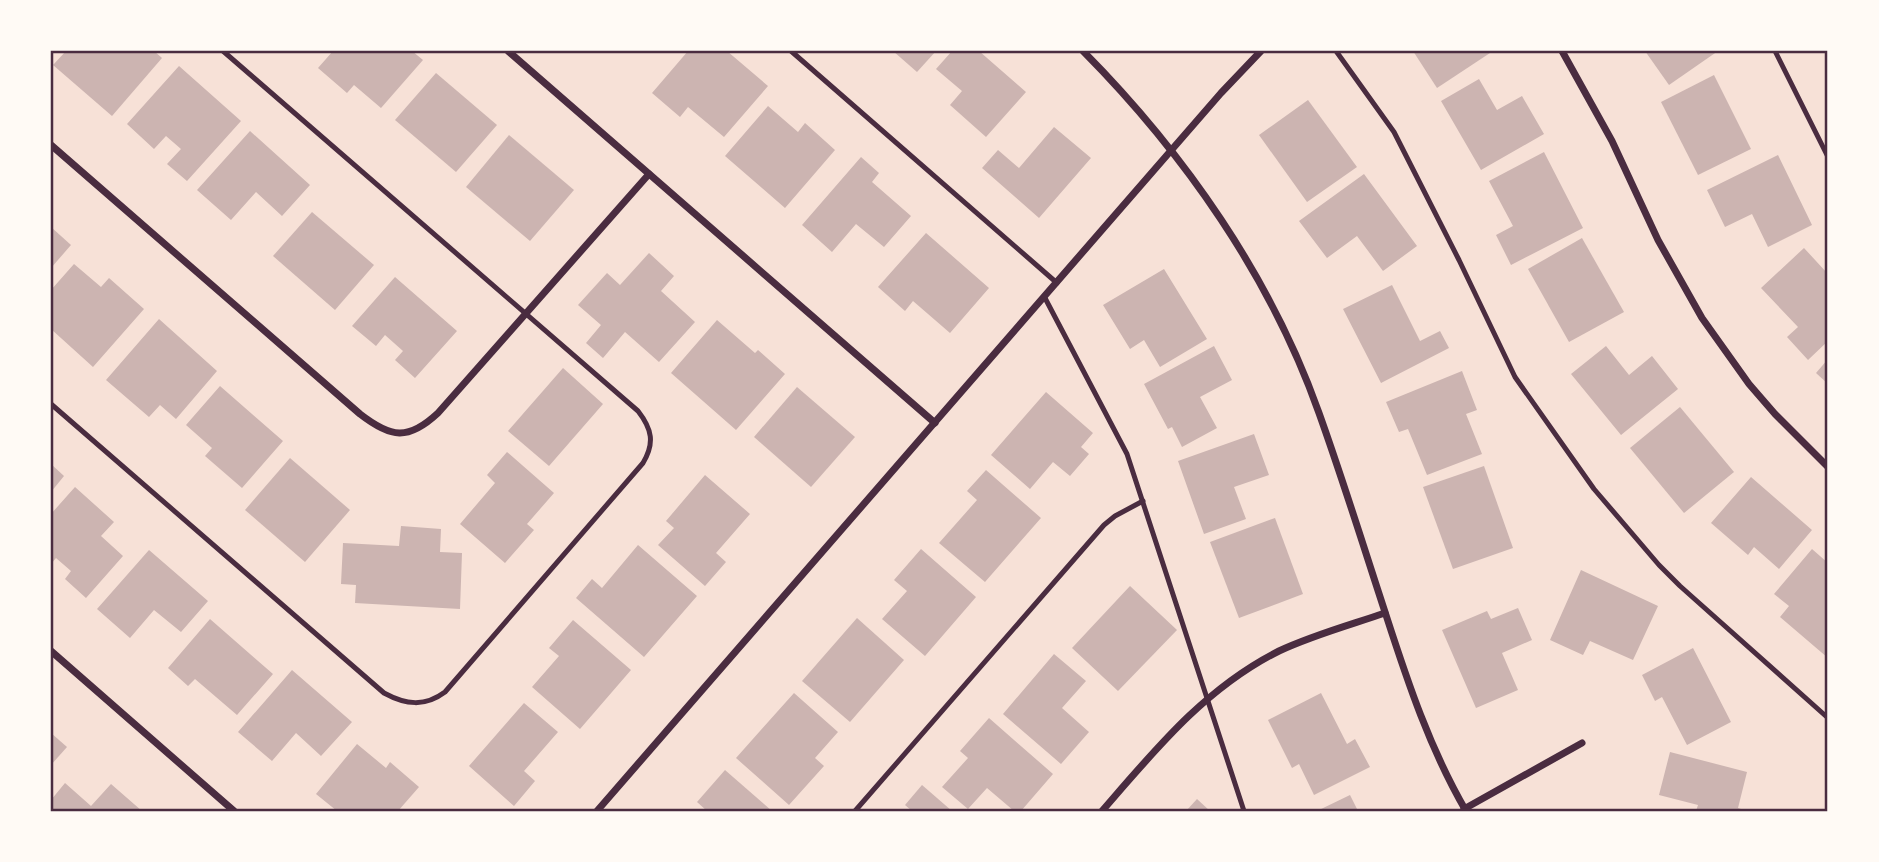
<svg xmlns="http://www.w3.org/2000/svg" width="1879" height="862" font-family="'Golos Text',sans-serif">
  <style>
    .building { fill: #ccb4b1 }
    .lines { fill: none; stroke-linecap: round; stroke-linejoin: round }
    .service { stroke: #4a2c40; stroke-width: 5 }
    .minor { stroke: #4a2c40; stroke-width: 7 }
    .neatline { fill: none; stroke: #4a2c40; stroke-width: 2.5 }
  </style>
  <rect width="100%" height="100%" fill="#f7e1d7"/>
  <!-- building -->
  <g class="building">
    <polygon points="66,51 154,51 162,58 112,116 53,65"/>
    <polygon points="333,51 412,51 423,60 381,108 354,85 347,93 318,68"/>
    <polygon points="688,51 727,51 768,86 724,137 688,107 680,117 652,93"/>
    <polygon points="893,51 936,51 917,72"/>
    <polygon points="952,51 979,51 1026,92 986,137 950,105 962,91 936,69"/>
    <polygon points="1413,51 1488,51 1490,53 1437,88"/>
    <polygon points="1645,51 1718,51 1669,85"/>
    <polygon points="179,66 241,121 187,181 167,164 181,149 166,136 154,149 127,124"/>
    <polygon points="436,73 497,125 456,172 395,120"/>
    <polygon points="1714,75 1751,149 1698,175 1661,102"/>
    <polygon points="1479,79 1497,110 1522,96 1544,134 1481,170 1441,101"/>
    <polygon points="1308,100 1357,167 1307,202 1259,135"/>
    <polygon points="768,106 798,132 805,123 835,150 785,208 725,156"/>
    <polygon points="1054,127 1091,158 1039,218 982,168 998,150 1019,168"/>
    <polygon points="250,131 310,185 282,216 256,192 231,220 197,190"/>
    <polygon points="509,135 574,190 530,241 466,187"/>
    <polygon points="1544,152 1583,228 1511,265 1496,235 1513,226 1489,181"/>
    <polygon points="1778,155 1812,225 1768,247 1752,214 1725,227 1707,190"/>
    <polygon points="861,157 879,173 872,182 911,216 884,247 856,224 832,252 802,225"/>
    <polygon points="1364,174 1417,246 1383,271 1357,236 1327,258 1299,221"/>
    <polygon points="312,212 374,265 335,310 273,256"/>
    <polygon points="51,227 71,245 51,268"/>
    <polygon points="926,233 989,288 950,333 913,301 905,311 878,287"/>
    <polygon points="1582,238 1624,312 1569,342 1528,269"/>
    <polygon points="1804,248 1828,274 1828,341 1808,360 1787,337 1798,327 1761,288"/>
    <polygon points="649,253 674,276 661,291 695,322 659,362 625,332 603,358 586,343 601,325 578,305 607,273 620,285"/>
    <polygon points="74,264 101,287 109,278 144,309 93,367 51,329 51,290"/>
    <polygon points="1164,269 1207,339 1160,367 1144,340 1130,349 1103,305"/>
    <polygon points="395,277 457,331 415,378 395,360 403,351 385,335 376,346 352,326"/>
    <polygon points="1392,285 1420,341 1440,331 1449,348 1381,383 1343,309"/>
    <polygon points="159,319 217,371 176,419 160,405 149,417 106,380"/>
    <polygon points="717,320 755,353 758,350 785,374 736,430 671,373"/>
    <polygon points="1214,346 1232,380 1200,397 1217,428 1182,447 1172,427 1168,429 1144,384"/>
    <polygon points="1606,346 1629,375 1652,356 1678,389 1621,435 1571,374"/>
    <polygon points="1828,359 1828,384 1816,373"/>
    <polygon points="563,368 603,404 549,466 508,431"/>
    <polygon points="1462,371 1477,410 1466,414 1482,454 1427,475 1408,429 1399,432 1386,402"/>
    <polygon points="220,386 283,441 242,488 205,456 212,448 186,425"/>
    <polygon points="797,387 855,437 811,487 754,437"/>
    <polygon points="1046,392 1093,433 1081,447 1089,454 1070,476 1053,462 1030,489 991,455"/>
    <polygon points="1680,407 1734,472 1684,513 1630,448"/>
    <polygon points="1254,434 1269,475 1234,487 1246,519 1204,534 1178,461"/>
    <polygon points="507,452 554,493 527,524 534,530 505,563 460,524 495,483 487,475"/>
    <polygon points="290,458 350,510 305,562 245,510"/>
    <polygon points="51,464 64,476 51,492"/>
    <polygon points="1484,466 1513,548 1453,569 1423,487"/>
    <polygon points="986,470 1041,518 985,582 939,543 977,500 967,491"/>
    <polygon points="705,475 750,514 716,553 726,562 705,586 658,545 674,528 666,521"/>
    <polygon points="1751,477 1812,530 1779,569 1754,547 1748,555 1711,523"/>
    <polygon points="75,487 114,522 101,536 123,556 86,598 65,579 71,571 56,558 51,564 51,514"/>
    <polygon points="1275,518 1303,594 1239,618 1210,542"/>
    <polygon points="401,526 441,529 440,552 462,553 460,609 355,603 356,585 341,584 343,543 399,546"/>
    <polygon points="638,545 697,596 644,657 576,598 592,579 602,588"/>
    <polygon points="921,549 976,597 925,656 882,619 907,591 894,580"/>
    <polygon points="1812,549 1828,563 1828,658 1780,617 1789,606 1774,594"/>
    <polygon points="149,550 208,601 181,632 154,610 130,638 97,609"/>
    <polygon points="1581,570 1658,606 1633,660 1590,641 1583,655 1550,640"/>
    <polygon points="1130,586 1177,630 1118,691 1072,648"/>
    <polygon points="1518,608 1532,640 1502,653 1518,690 1476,708 1442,630 1487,611 1491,619"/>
    <polygon points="857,618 904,660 850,722 802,681"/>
    <polygon points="210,619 273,674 237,715 195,679 188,686 168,668"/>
    <polygon points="573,620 631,670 580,729 532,687 559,656 549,648"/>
    <polygon points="1693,648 1731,722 1687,745 1662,697 1655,701 1642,675"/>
    <polygon points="1054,654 1086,681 1062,708 1089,732 1061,764 1003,714"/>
    <polygon points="292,670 352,722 321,756 296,733 272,761 238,732"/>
    <polygon points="794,693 838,732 815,758 824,766 789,805 736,758"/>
    <polygon points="1321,693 1347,744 1355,739 1370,767 1314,795 1299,764 1292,768 1268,720"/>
    <polygon points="524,703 558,732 524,771 535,781 514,806 469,766"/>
    <polygon points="989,718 1053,774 1021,811 1014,811 987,788 968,809 942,787 968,758 960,751"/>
    <polygon points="51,733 67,747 51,765"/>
    <polygon points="357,744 386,768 390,762 419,787 398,811 337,811 316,794"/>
    <polygon points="1670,752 1747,772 1738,808 1747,811 1696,811 1698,805 1659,795"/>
    <polygon points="725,770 772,811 707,811 697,802"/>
    <polygon points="65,783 91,806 111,784 142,811 51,811 51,800"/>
    <polygon points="922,785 952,811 912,811 905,805"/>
    <polygon points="1350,795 1358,811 1317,811"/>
    <polygon points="1197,799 1210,811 1186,811"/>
  </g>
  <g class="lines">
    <!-- service -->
    <g class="service">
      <polyline points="791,51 1057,283"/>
      <polyline points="1336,51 1394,132 1459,260 1515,377 1594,489 1659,565 1680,586 1828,718"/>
      <polyline points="1775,51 1828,157"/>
      <polyline points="1045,298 1127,454 1244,811"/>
      <path d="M 51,404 L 384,693 C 406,705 425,707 445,692 L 643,463 C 655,443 652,429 638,411 L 223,51"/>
      <polyline points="855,811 1104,525 1115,516 1143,501"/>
      <polyline points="1828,811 1828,810"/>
    </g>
    <!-- minor -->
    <g class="minor">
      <polyline points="508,51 935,423"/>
      <path d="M 1083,51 C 1184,153 1271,277 1319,413 C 1343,480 1364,548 1386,615 C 1408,683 1430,749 1466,811"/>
      <polyline points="1562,51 1612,141 1658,240 1702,318 1749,384 1775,414 1828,467"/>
      <path d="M 51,145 L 360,414 C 391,438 408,441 438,413 L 649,174"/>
      <polyline points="51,651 234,811"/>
      <polyline points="1464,809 1582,743"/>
      <polyline points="597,811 1221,93 1261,51"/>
      <path d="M 1102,811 C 1155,750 1205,688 1279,651 C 1313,635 1350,625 1385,613"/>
    </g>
  </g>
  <!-- border -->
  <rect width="1879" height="862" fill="none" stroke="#fffaf5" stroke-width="105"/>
  <rect x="52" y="52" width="1774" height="758" class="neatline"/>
</svg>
